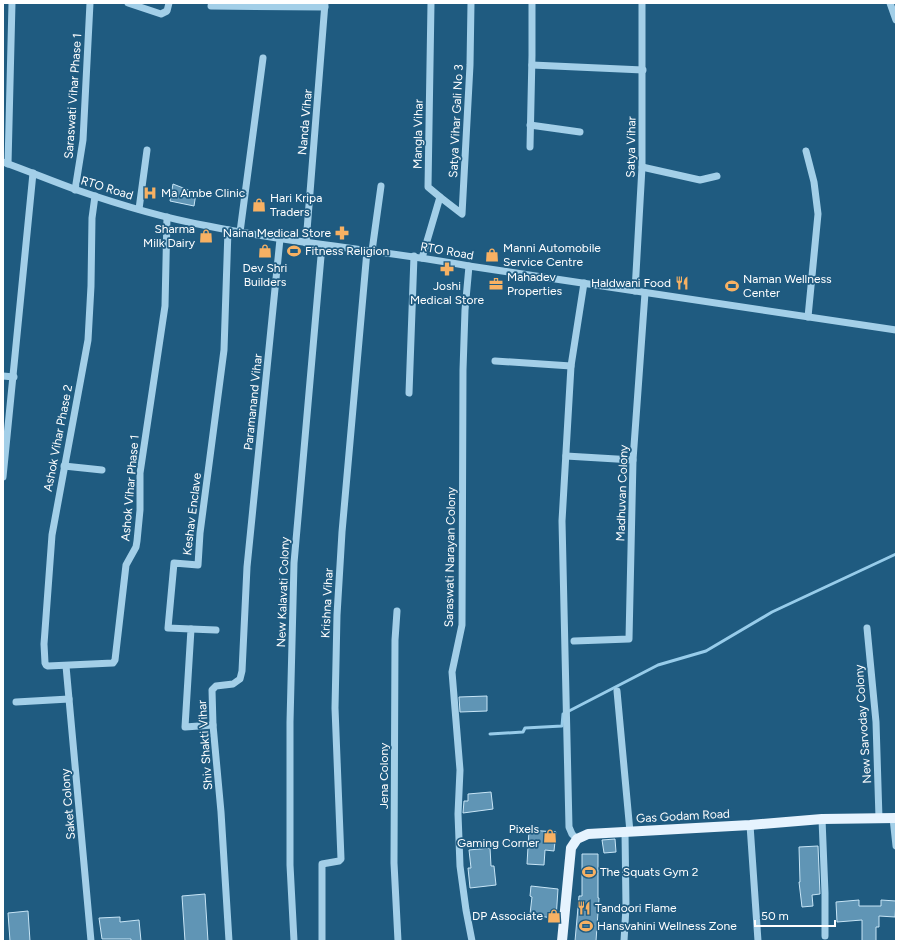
<svg xmlns="http://www.w3.org/2000/svg" width="899" height="944" font-family="Figtree,sans-serif">
  <style>
    .lines { fill: none; stroke-linecap: round; stroke-linejoin: round }
    .stream { stroke: #97ccea; stroke-width: 3 }
    .building { fill: #6095b5; stroke: #c7e5f6 }
    .minor { stroke: #a3cfe8; stroke-width: 7 }
    .major { stroke: #e6f3fe; stroke-width: 10 }
    .labels { text-anchor: middle; dominant-baseline: central; stroke-width: 3.5; stroke-linejoin: round; paint-order: stroke }
    .street-label { font-size: 12px; fill: #fff; stroke: #1f5b80 }
    .poi-label { font-size: 12px; fill: #fff; stroke: #1f5b80; text-anchor: start }
  </style>
  <rect width="100%" height="100%" fill="#1f5b80"/>
  <g class="lines">
    <!-- stream -->
    <g class="stream">
      <polyline points="569,711 658,665 706,651 772,612 896,554"/>
      <polyline points="490,734 523,732 525,728 562,726 563,714"/>
    </g>
  </g>
  <!-- building -->
  <g class="building">
    <polygon points="173,184 196,193 194,206 170,201"/>
    <polygon points="487,696 487,711 460,712 459,697"/>
    <polygon points="491,792 493,809 463,813 464,801 468,801 468,794"/>
    <polygon points="529,830 556,832 554,851 545,850 544,865 527,864"/>
    <polygon points="615,839 616,852 604,853 602,840"/>
    <polygon points="818,846 820,894 812,895 813,906 802,907 799,882 800,882 799,847"/>
    <polygon points="490,848 491,866 494,866 496,885 470,888 468,868 471,868 469,850"/>
    <polygon points="582,854 598,854 598,898 599,898 596,941 575,941 579,896 582,896"/>
    <polygon points="531,886 558,889 556,919 530,914 532,897 530,896"/>
    <polygon points="205,894 208,941 185,941 182,896"/>
    <polygon points="859,900 859,906 881,906 881,900 896,901 895,917 879,916 879,927 876,927 876,941 862,941 862,920 837,922 836,902"/>
    <polygon points="28,911 30,941 10,941 8,913"/>
    <polygon points="120,917 120,922 139,920 141,941 131,941 131,939 102,939 99,918"/>
  </g>
  <g class="lines">
    <!-- minor -->
    <g class="minor">
      <polyline points="128,3 161,14 167,11 169,3"/>
      <polyline points="890,3 896,20"/>
      <polyline points="211,6 325,7"/>
      <polyline points="532,65 643,70"/>
      <polyline points="530,125 580,132"/>
      <polyline points="530,147 532,55 532,3"/>
      <polyline points="806,151 814,182 818,214 808,317"/>
      <path d="M 3,162 C 28,171 52,181 77,190 C 120,205 164,218 208,226 C 295,244 383,250 469,266 L 896,330"/>
      <polyline points="8,164 12,3"/>
      <polyline points="642,167 700,180 717,176"/>
      <polyline points="75,190 83,140 90,3"/>
      <polyline points="95,196 92,218 91,286 88,340 52,535 44,644 45,663 46,665 48,666 113,663 115,660 126,565 136,547 137,541 140,510 140,473 165,306 167,217"/>
      <polyline points="440,197 462,214 470,65 471,3"/>
      <polyline points="139,209 147,150"/>
      <polyline points="240,232 263,58"/>
      <polyline points="306,243 325,3"/>
      <polyline points="372,251 381,186"/>
      <polyline points="422,258 440,197 428,187 431,3"/>
      <polyline points="469,266 465,310 463,370 462,625 452,672 460,770 458,814 460,866 466,910 472,941"/>
      <polyline points="635,291 642,167 642,3"/>
      <polyline points="495,361 571,366"/>
      <polyline points="3,376 14,377"/>
      <polyline points="409,393 414,256"/>
      <polyline points="566,456 633,460"/>
      <polyline points="64,466 102,470"/>
      <polyline points="3,477 33,173"/>
      <polyline points="397,611 395,640 394,863 398,941"/>
      <polyline points="867,628 876,722 879,818"/>
      <polyline points="191,629 216,630"/>
      <polyline points="574,641 629,639 633,460 645,293"/>
      <polyline points="66,666 91,941"/>
      <polyline points="617,691 630,832"/>
      <polyline points="16,702 69,699"/>
      <polyline points="213,725 185,727 191,629 168,628 174,563 198,565 200,533 224,350 228,230"/>
      <polyline points="893,818 896,846"/>
      <polyline points="822,819 825,893 825,936"/>
      <polyline points="750,825 758,941"/>
      <polyline points="577,839 572,834 569,827 562,521 571,366 584,283"/>
      <polyline points="229,941 221,812 213,725 212,690 216,686 233,684 240,679 242,671 247,567 280,239"/>
      <polyline points="294,941 290,865 290,722 294,563 322,245"/>
      <polyline points="322,941 322,864 339,861 341,859 335,708 337,615 342,532 367,251"/>
      <polyline points="624,941 626,907 625,832"/>
    </g>
    <!-- major -->
    <polyline class="major" points="562,941 571,848 577,839 588,834 750,825 822,819 896,818"/>
  </g>
  <!-- icons -->
  <defs>
    <g id="hospital-bare" transform="scale(1.08)"><path d="M-5-5h3v3.5h4V-5h3V5h-3V1.5h-4V5h-3Z" fill="#f7b163" stroke="#1f5b80" stroke-width="2.5" paint-order="stroke"/></g>
    <g id="shop-bare" transform="scale(1.08)"><path d="M-5-2.5h2.3a2.7 3.5 0 0 1 5.4 0H5L5.5 6h-11ZM-1.5-2.5h3a1.5 2.3 0 0 0-3 0Z" fill="#f7b163" stroke="#1f5b80" stroke-width="2.5" paint-order="stroke"/></g>
    <g id="pharmacy-bare" transform="scale(1.08)"><path d="M-2-6h4v4h4v4h-4v4h-4v-4h-4v-4h4Z" fill="#f7b163" stroke="#1f5b80" stroke-width="2.5" paint-order="stroke"/></g>
    <g id="stadium-bare" transform="scale(1.08)"><path d="M0-5a6.5 5 0 1 0 0 10a6.5 5 0 1 0 0-10ZM-3.5-1.8h7v3.6h-7Z" fill="#f7b163" stroke="#1f5b80" stroke-width="2.5" paint-order="stroke"/></g>
    <g id="restaurant-bare" transform="scale(1.08)"><path d="M-5-6h1v4h1v-4h1v4h1v-4h1v5L-1.5 .5V6h-2V.5L-5-1ZM5-6V6H3V1.5H1.5Q1.5-4 5-6Z" fill="#f7b163" stroke="#1f5b80" stroke-width="2.5" paint-order="stroke"/></g>
    <g id="office-bare" transform="scale(1.08)"><path d="M-6-3h4V-5.5h4V-3h4V5H-6ZM-1-4.5V-3h2v-1.5ZM-6 0V1H6V0Z" fill="#f7b163" stroke="#1f5b80" stroke-width="2.5" paint-order="stroke"/></g>
  </defs>
  <g fill-rule="evenodd">
    <use href="#hospital-bare" x="150" y="193"/>
    <use href="#shop-bare" x="259" y="205"/>
    <use href="#pharmacy-bare" x="342" y="233"/>
    <use href="#shop-bare" x="206" y="236"/>
    <use href="#shop-bare" x="265" y="251"/>
    <use href="#stadium-bare" x="294" y="251"/>
    <use href="#shop-bare" x="492" y="255"/>
    <use href="#pharmacy-bare" x="447" y="269"/>
    <use href="#restaurant-bare" x="682" y="283"/>
    <use href="#office-bare" x="496" y="284"/>
    <use href="#stadium-bare" x="732" y="286"/>
    <use href="#shop-bare" x="550" y="836"/>
    <use href="#stadium-bare" x="589" y="872"/>
    <use href="#restaurant-bare" x="584" y="908"/>
    <use href="#shop-bare" x="554" y="916"/>
    <use href="#stadium-bare" x="586" y="926"/>
  </g>
  <g class="labels">
    <!-- street labels -->
    <g class="street-label">
      <text transform="translate(73 96) rotate(-86)">Saraswati Vihar Phase 1</text>
      <text transform="translate(456 121) rotate(-87)">Satya Vihar Gali No 3</text>
      <text transform="translate(305 122) rotate(-85)">Nanda Vihar</text>
      <text transform="translate(418 134) rotate(-89)">Mangla Vihar</text>
      <text transform="translate(631 147) rotate(-89)">Satya Vihar</text>
      <text transform="translate(107 188) rotate(17)">RTO Road</text>
      <text transform="translate(447 251) rotate(10)">RTO Road</text>
      <text transform="translate(253 402) rotate(-84)">Paramanand Vihar</text>
      <text transform="translate(58 438) rotate(-79)">Ashok Vihar Phase 2</text>
      <text transform="translate(130 488) rotate(-85)">Ashok Vihar Phase 1</text>
      <text transform="translate(622 493) rotate(-88)">Madhuvan Colony</text>
      <text transform="translate(192 514) rotate(-83)">Keshav Enclave</text>
      <text transform="translate(450 557) rotate(-89)">Saraswati Narayan Colony</text>
      <text transform="translate(283 592) rotate(-88)">New Kalavati Colony</text>
      <text transform="translate(327 603) rotate(-87)">Krishna Vihar</text>
      <text transform="translate(863 724) rotate(-94)">New Sarvoday Colony</text>
      <text transform="translate(205 745) rotate(-94)">Shiv Shakti Vihar</text>
      <text transform="translate(384 776) rotate(-90)">Jena Colony</text>
      <text transform="translate(68 804) rotate(-95)">Saket Colony</text>
      <text transform="translate(683 816) rotate(-3)">Gas Godam Road</text>
    </g>
    <!-- poi labels -->
    <g class="poi-label">
      <text x="161" y="193">Ma Ambe Clinic</text>
      <text x="270" y="198">Hari Kripa<tspan x="270" dy="14">Traders</tspan></text>
      <text x="195" y="229" text-anchor="end">Sharma<tspan x="195" dy="14">Milk Dairy</tspan></text>
      <text x="331" y="233" text-anchor="end">Naina Medical Store</text>
      <text x="503" y="248">Manni Automobile<tspan x="503" dy="14">Service Centre</tspan></text>
      <text x="305" y="251">Fitness Religion</text>
      <text x="265" y="268" text-anchor="middle">Dev Shri<tspan x="265" dy="14">Builders</tspan></text>
      <text x="507" y="277">Mahadev<tspan x="507" dy="14">Properties</tspan></text>
      <text x="743" y="279">Naman Wellness<tspan x="743" dy="14">Center</tspan></text>
      <text x="671" y="283" text-anchor="end">Haldwani Food</text>
      <text x="447" y="286" text-anchor="middle">Joshi<tspan x="447" dy="14">Medical Store</tspan></text>
      <text x="539" y="829" text-anchor="end">Pixels<tspan x="539" dy="14">Gaming Corner</tspan></text>
      <text x="600" y="872">The Squats Gym 2</text>
      <text x="595" y="908">Tandoori Flame</text>
      <text x="543" y="916" text-anchor="end">DP Associate</text>
      <text x="597" y="926">Hansvahini Wellness Zone</text>
    </g>
  </g>
  <!-- border -->
  <rect width="899" height="944" fill="none" stroke="#ffffff" stroke-width="8"/>
  <!-- scale -->
  <path d="M755 920v6h80v-6" fill="none" stroke="#ffffff" stroke-width="2"/>
  <text x="761" y="920" font-size="12" fill="#ffffff" stroke="#1f5b80" stroke-width="3" paint-order="stroke">50 m</text>
</svg>
